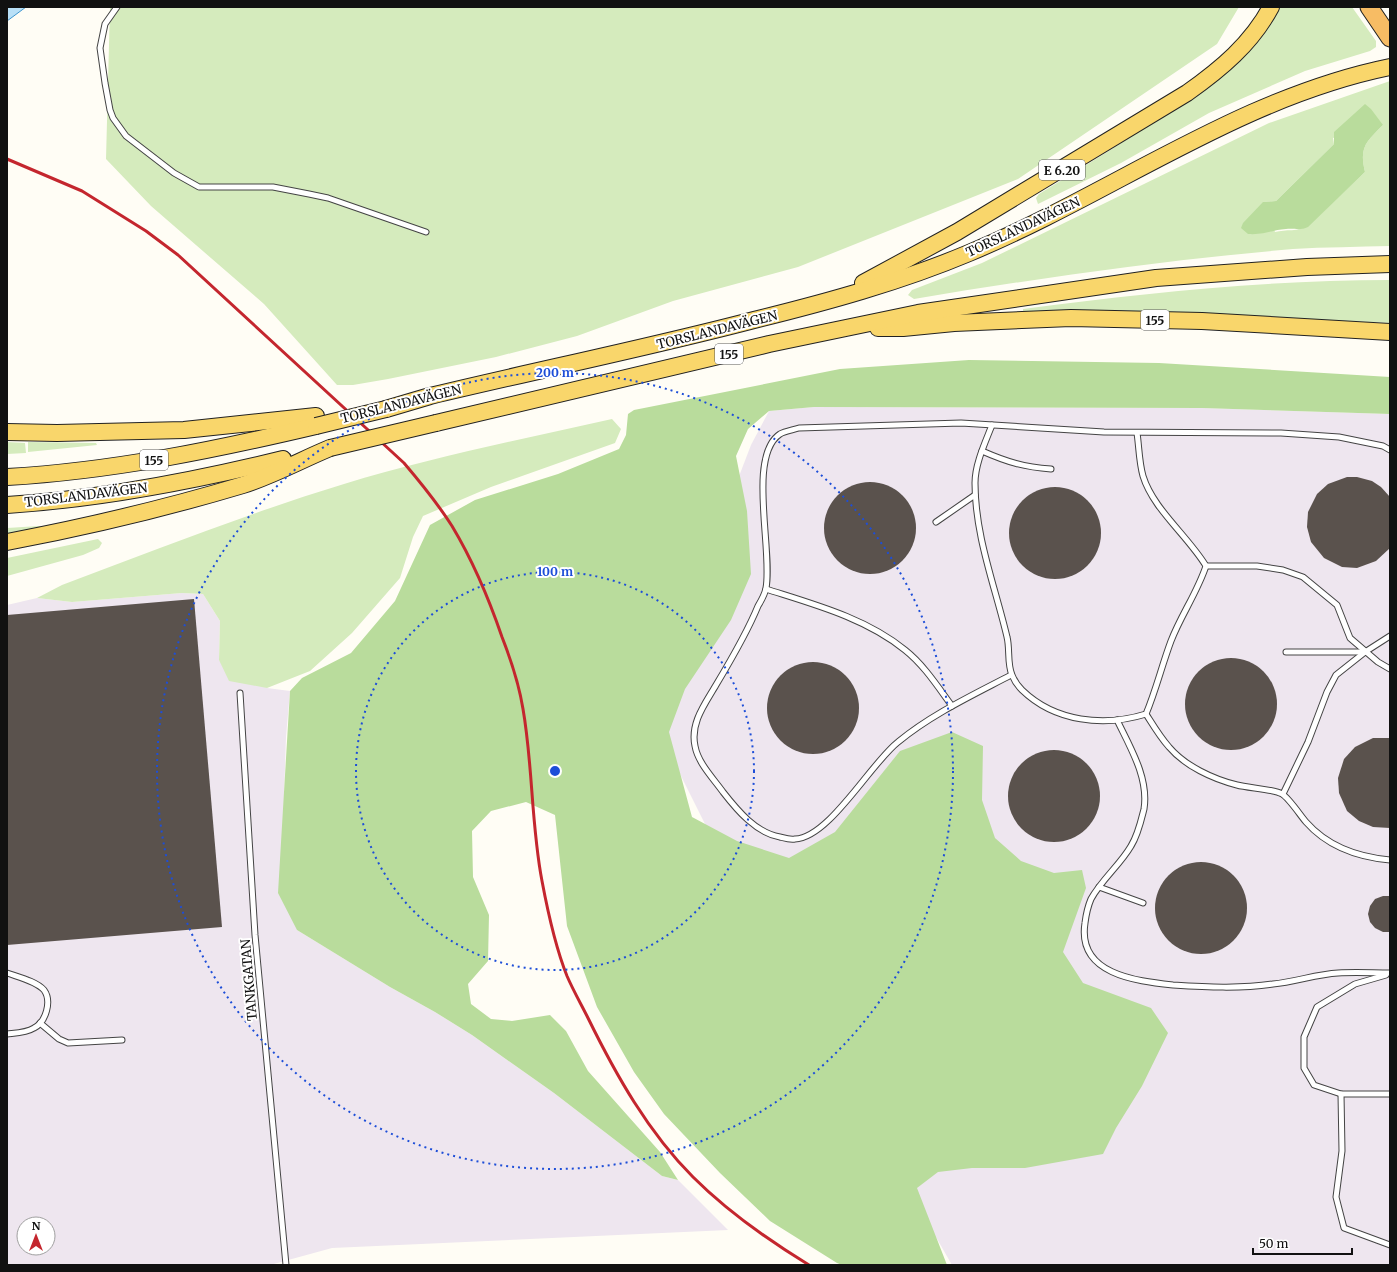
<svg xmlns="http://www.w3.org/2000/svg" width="1397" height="1272" font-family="Merriweather,serif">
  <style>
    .industrial { fill: #eee6ef; fill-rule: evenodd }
    .green { fill: #d5ebbd; fill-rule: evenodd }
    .forest { fill: #b9dc9c }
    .water { fill: #b9e0f7; stroke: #3f96cf }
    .building { fill: #5a524d }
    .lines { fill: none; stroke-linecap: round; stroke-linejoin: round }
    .service-casing { stroke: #444; stroke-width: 7 }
    .primary-casing { stroke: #222; stroke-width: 18 }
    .trunk-casing { stroke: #222; stroke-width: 19 }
    .service { stroke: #fff; stroke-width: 5 }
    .primary { stroke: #f9d66b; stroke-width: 16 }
    .trunk { stroke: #f7bc64; stroke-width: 17 }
    .rail { stroke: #c4262e; stroke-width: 3 }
    .primary-bridge-casing { stroke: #222; stroke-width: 18; stroke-linecap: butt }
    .primary-bridge { stroke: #f9d66b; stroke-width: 16 }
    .ring { fill: none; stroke: #1d4ed8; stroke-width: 2; stroke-dasharray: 2 4 }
    .labels { text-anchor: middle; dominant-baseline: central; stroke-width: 4; stroke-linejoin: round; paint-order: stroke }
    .shield { fill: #fff; stroke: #585858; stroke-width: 1 }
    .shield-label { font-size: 12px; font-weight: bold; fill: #111 }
    .street-label { font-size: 13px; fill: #111; stroke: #fff }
    .centre { fill: #1d4ed8; stroke: #fff; stroke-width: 2 }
    .ring-label { font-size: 12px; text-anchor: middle; font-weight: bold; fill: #1d4ed8; stroke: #fff; stroke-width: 4; stroke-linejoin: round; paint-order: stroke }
  </style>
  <rect width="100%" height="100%" fill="#fffdf5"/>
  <!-- industrial -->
  <g class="industrial">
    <polygon points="814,407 1202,408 1390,414 1390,1265 952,1265 745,904 660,734 723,518 751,445 769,411"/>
    <path d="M 182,593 L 203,594 L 220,621 L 219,660 L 267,688 L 290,691 L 286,737 L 284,798 L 297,930 L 390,987 L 435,1012 L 472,1035 L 554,1093 L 662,1176 L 678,1180 L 728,1230 L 332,1248 L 270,1265 L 7,1265 L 7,605 L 37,598 L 72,602 ZM 24,1224 L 48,1224 L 48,1248 L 24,1248 Z"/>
  </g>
  <!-- green -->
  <g class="green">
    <polygon points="110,7 1239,7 1217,44 1018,179 798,267 673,301 577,336 496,357 388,379 353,385 337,385 264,304 151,206 106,159"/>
    <polygon points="1277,7 1352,7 1376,41 1376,47 1370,51 1305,71 1209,113 1121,163 1038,204 1036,198 1039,194 1112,149 1199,91"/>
    <path d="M 1390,81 L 1390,246 C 1358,247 1325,247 1293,249 C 1166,260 1039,278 914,299 L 908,295 L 912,290 L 982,263 L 1269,123 ZM 1383,125 C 1366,142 1359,147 1365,172 L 1308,226 C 1298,232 1286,229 1275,232 L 1263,202 L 1276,201 L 1334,144 L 1333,138 Z"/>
    <path d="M 1390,280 L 1390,323 L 1240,316 L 1023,312 L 1023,309 C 1144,293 1267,280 1390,280 Z"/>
    <path d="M 612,419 L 621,429 L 615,443 L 491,487 L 423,516 L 413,537 L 400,578 L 352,633 L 310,671 L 267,688 L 229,681 L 219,660 L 220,621 L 203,594 L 182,593 L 72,602 L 37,598 L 62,585 C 155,550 249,513 344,484 C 432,457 523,439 612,419 Z"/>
    <polygon points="7,442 25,443 26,453 7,454"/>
    <polygon points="28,442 96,443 97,445 28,452"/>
    <polygon points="39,526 47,528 7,536 7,528"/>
    <polygon points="98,539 102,543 99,548 83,555 7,576 7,558"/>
  </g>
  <!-- forest -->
  <g class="forest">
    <path d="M 1365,104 L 1371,109 L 1383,125 C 1366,142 1359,147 1365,172 L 1308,227 C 1300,231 1295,228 1286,229 C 1271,230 1265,235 1248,234 L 1241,228 L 1243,223 L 1263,202 L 1276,201 L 1334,144 L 1334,132 Z"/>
    <polygon points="969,360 1159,363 1390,377 1390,414 1202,408 814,407 769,411 748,429 736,456 747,511 751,574 731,620 685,689 669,732 692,817 737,841 789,858 835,832 900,751 952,732 983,746 982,800 995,838 1021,861 1054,873 1082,870 1086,888 1063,952 1083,983 1151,1008 1168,1033 1142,1086 1116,1128 1103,1154 1025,1168 972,1168 938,1172 917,1188 947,1265 842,1265 837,1263 770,1221 720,1173 664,1114 634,1072 597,1007 567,926 555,815 526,802 491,811 472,831 473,877 489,915 488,961 468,984 471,1004 491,1019 512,1021 550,1015 566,1031 588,1071 660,1152 678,1180 662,1176 554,1093 472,1035 435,1012 390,987 297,930 278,893 290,691 302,678 351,653 395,601 430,525 475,500 558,474 619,449 626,435 628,414 634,410 840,369"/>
  </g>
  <!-- water -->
  <polygon class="water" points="7,7 26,7 7,21"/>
  <!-- building -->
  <g class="building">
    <polygon points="1347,477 1357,477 1372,481 1381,487 1390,497 1390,548 1376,561 1357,568 1342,567 1324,558 1311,542 1307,527 1308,512 1317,494 1328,484"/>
    <circle cx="870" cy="528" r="46"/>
    <circle cx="1055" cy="533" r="46"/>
    <polygon points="194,599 222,927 7,945 7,615"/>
    <circle cx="1231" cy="704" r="46"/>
    <circle cx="813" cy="708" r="46"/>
    <polygon points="1373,738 1390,738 1390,828 1373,827 1359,821 1347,811 1339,793 1338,778 1344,759 1355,747"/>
    <circle cx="1054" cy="796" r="46"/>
    <circle cx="1201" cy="908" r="46"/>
    <polygon points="1383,896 1390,896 1390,932 1383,932 1375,928 1370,922 1368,914 1370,906 1375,899"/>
  </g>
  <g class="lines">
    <!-- service casing -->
    <g class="service-casing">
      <g id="service">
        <polyline points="117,7 105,24 100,48 105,83 110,110 113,118 126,136 174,173 199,187 273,187 309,194 328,198 426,232"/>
        <path d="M 992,425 C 985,443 975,464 975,483 C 975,536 995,586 1007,637 C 1010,648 1007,664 1012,675 C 1014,680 1019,687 1022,690 C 1055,722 1104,727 1146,714 C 1156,690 1162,665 1171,641 C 1181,615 1197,593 1206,566 C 1188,536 1153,509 1143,476 C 1139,462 1139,446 1137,433"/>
        <path d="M 982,451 C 1007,462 1024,467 1051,469"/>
        <polyline points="936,522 975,495"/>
        <polyline points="1206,566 1257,566 1283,570 1303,577 1337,605 1350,638 1378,662 1390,669"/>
        <path d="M 766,589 C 813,604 866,618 905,650 C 924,665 938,687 952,706"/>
        <polyline points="1286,652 1365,652"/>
        <path d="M 1011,675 C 973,695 932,714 898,742 C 871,763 829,838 795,839 C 790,840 784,838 780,837 C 756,833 737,810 723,792 C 713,778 698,763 695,746 C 690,723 705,704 716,685 C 731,660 747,633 758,606 C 761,601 765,594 766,588 C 773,551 747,456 780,434 C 785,431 793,430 799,428 L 961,423 L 1104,432 L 1281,433 L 1339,437 L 1383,446 L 1390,450"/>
        <polyline points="240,693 255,935 286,1265"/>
        <path d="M 1146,714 C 1153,725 1160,737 1169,747 C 1185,766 1213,779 1237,785 C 1248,788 1274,789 1282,794 C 1289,798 1300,815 1306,822 C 1328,847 1357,857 1390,860"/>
        <path d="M 1117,720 C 1130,747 1149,778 1144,809 C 1141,821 1138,835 1131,846 C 1120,865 1102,879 1091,899 C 1088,906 1086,915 1085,923 C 1077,974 1135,981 1173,985 C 1206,987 1240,989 1273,984 C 1295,982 1317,974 1338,973 C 1356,972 1373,973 1390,973"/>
        <polyline points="1283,794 1308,742 1327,692 1336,675 1365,652 1390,636"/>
        <polyline points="1099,887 1143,903"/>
        <path d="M 7,973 C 18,977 36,981 44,990 C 52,1001 46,1022 34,1028 C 26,1033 16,1033 7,1034"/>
        <polyline points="1386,975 1355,984 1317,1007 1304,1037 1304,1068 1314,1085 1341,1094 1390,1094"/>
        <polyline points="40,1023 59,1039 68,1043 122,1040"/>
        <polyline points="1341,1094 1342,1151 1336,1197 1344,1228 1390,1245"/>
      </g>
    </g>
    <!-- primary casing -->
    <g class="primary-casing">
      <g id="primary">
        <path d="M 863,283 L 957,232 L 1187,93 C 1221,69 1251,44 1271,7"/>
        <polyline points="878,328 903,328 954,323 1071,318 1202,321 1390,332"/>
        <path d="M 386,409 L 430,396 C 538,370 647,348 754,320 C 827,302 900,282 969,253 C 1111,194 1238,98 1390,67"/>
        <polyline points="436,423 769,344 918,313 1156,278 1307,267 1390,264"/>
        <polyline points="7,432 57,433 184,430 316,416"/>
        <path d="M 7,477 C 112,471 214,450 316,426"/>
        <path d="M 7,505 C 100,499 193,481 283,459"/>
        <path d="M 7,542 C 86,527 166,508 243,485 C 272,476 301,460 330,448"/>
      </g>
    </g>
    <!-- trunk casing -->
    <g class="trunk-casing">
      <polyline id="trunk" points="1369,7 1390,38"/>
    </g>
    <!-- service -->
    <use href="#service" class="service"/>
    <!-- primary -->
    <use href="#primary" class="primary"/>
    <!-- trunk -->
    <use href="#trunk" class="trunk"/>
    <!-- rail -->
    <path class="rail" d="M 7,159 L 82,191 L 146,231 L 178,255 L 404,463 C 421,483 438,504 452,526 C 473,561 489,599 502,637 C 511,660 519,684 523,709 C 533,766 531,824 542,881 C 548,913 555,946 567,976 C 573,990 581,1004 588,1018 C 616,1075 648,1132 693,1177 C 727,1211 768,1240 809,1265"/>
    <!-- primary-bridge casing -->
    <g class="primary-bridge-casing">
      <g id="primary-bridge">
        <polyline points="316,426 386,409"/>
        <polyline points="330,448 436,423"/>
      </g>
    </g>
    <!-- primary-bridge -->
    <use href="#primary-bridge" class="primary-bridge"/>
  </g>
  <!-- distance rings -->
  <g class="ring">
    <circle cx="555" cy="771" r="199"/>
    <circle cx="555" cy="771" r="398"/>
  </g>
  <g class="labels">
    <!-- shield labels -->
    <g class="shield">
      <rect x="1039" y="160" width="46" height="20" rx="3"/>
      <rect x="1141" y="310" width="28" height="20" rx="3"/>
      <rect x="715" y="344" width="28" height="20" rx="3"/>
      <rect x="140" y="450" width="28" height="20" rx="3"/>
    </g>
    <g class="shield-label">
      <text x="1062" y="170">E 6.20</text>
      <text x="1155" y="320">155</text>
      <text x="729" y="354">155</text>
      <text x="154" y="460">155</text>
    </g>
    <!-- street labels -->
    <g class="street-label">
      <text transform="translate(1023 227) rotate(-25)">TORSLANDAVÄGEN</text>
      <text transform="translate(717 330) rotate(-14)">TORSLANDAVÄGEN</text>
      <text transform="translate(401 404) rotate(-14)">TORSLANDAVÄGEN</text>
      <text transform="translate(86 495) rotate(-7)">TORSLANDAVÄGEN</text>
      <text transform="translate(249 980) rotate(-95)">TANKGATAN</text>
    </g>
  </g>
  <circle cx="555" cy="771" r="6" class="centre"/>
  <g class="ring-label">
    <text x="555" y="377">200 m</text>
    <text x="555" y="576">100 m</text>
  </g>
  <!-- border -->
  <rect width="1397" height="1272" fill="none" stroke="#111111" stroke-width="16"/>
  <!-- north arrow -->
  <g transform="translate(36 1236)"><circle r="19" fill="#ffffff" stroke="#a0a0a0"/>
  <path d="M0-3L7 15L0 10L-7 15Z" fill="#c4262e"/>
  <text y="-6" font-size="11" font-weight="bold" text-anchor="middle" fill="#111111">N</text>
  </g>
  <!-- scale -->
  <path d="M1253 1248v6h99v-6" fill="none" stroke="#111111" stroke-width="2"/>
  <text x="1259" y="1248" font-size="12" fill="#111111" stroke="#ffffff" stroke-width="3" paint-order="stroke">50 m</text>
</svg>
